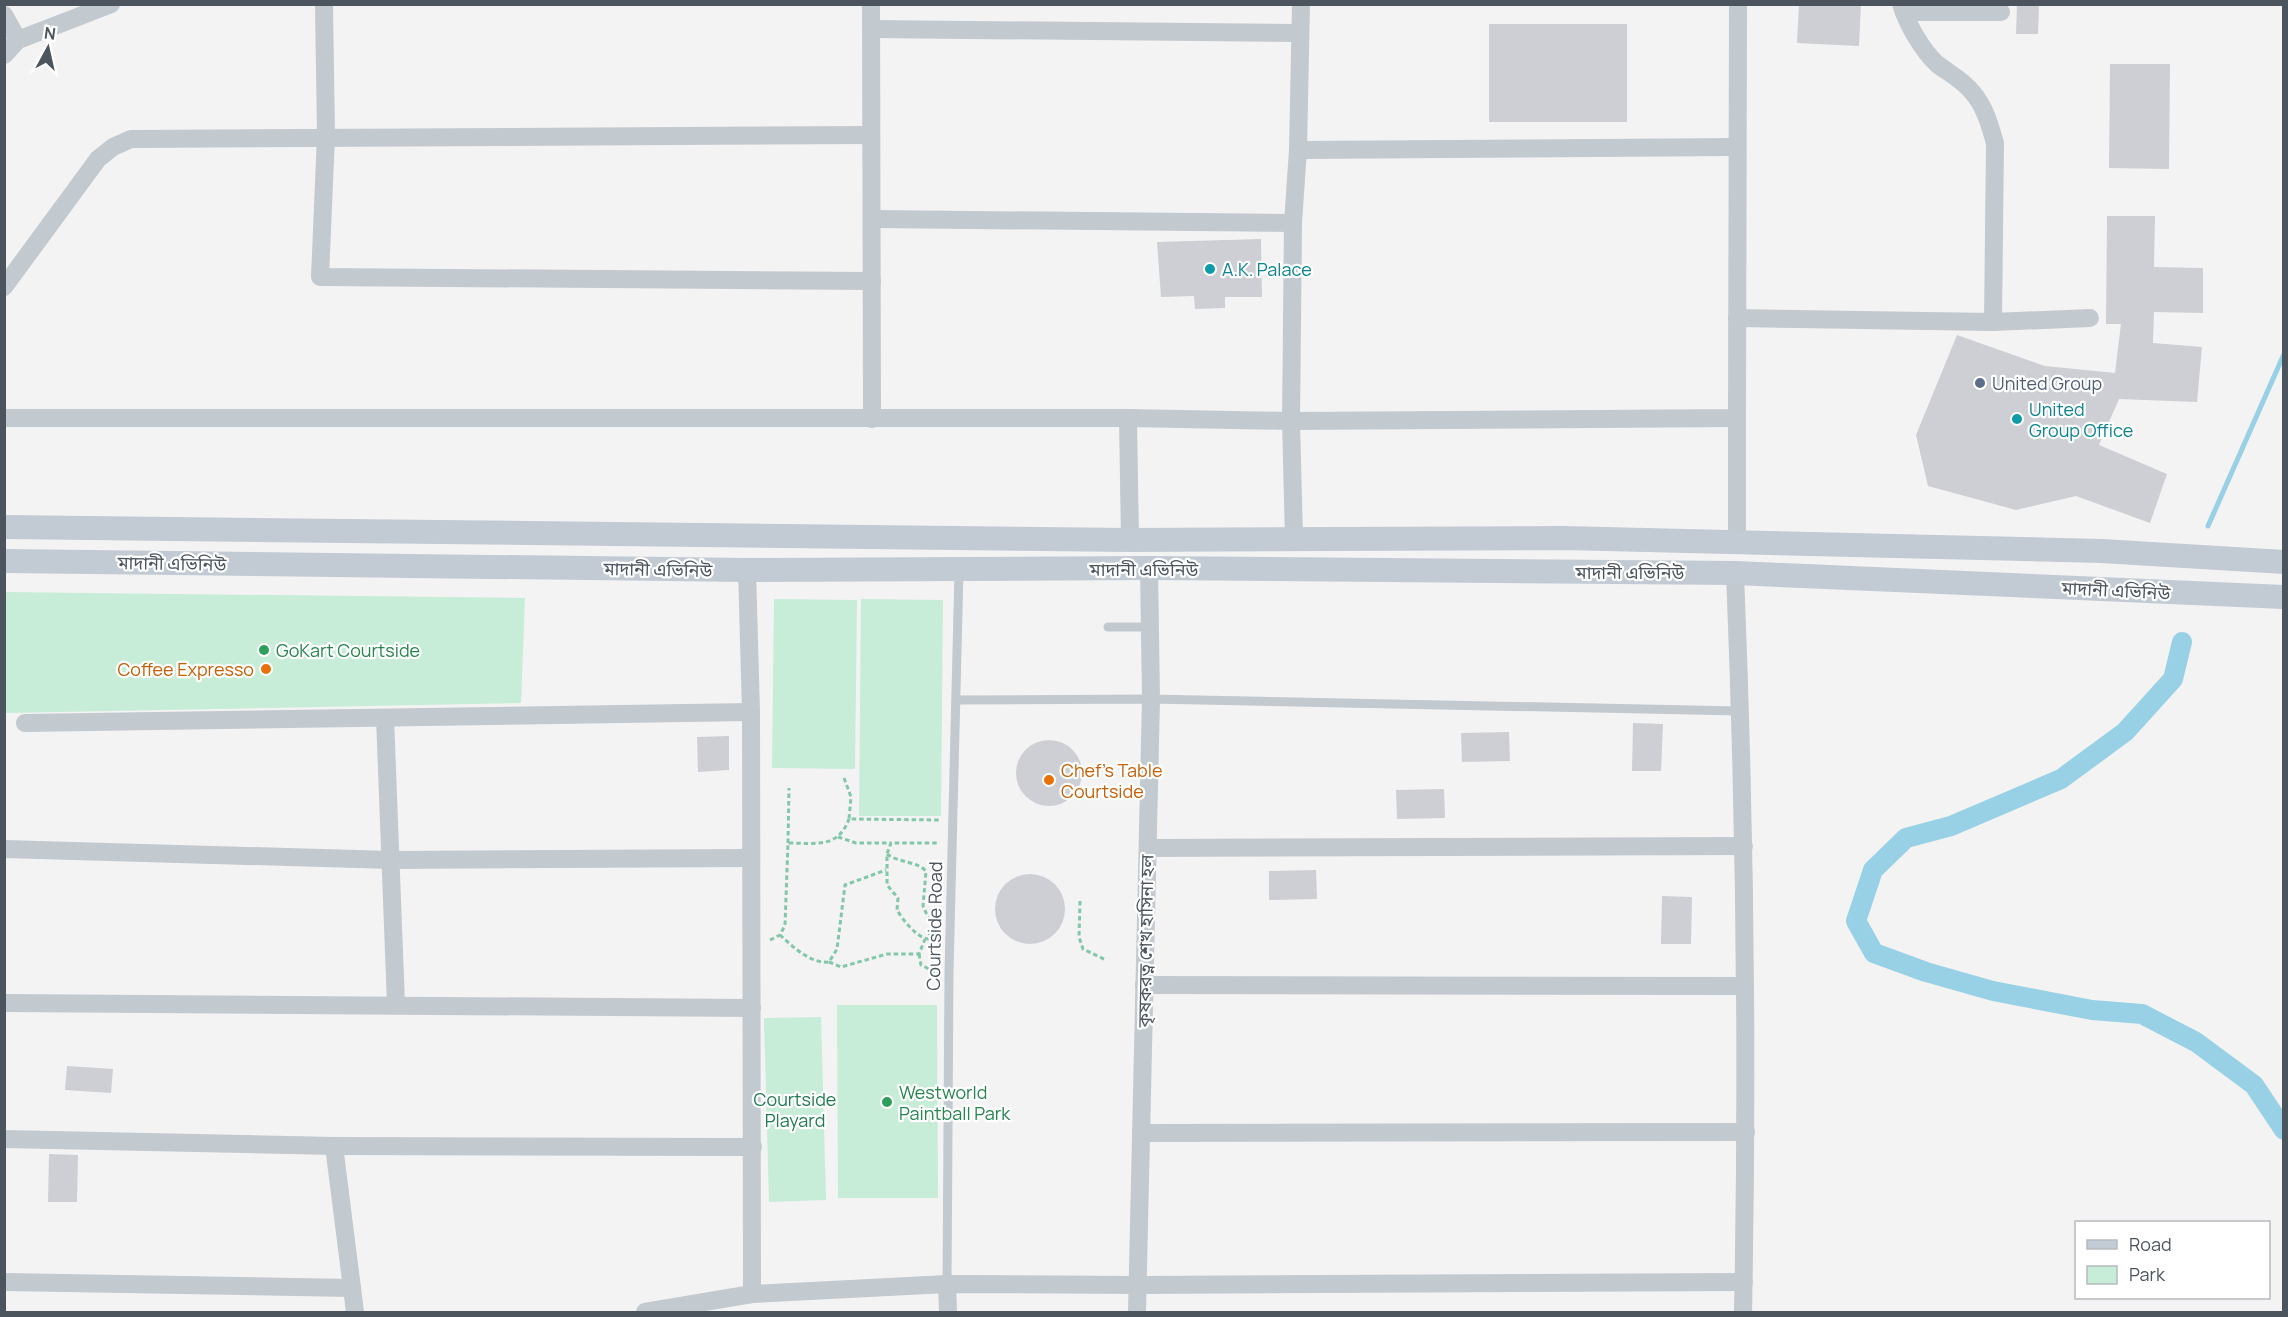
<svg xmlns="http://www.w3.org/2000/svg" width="2288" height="1317" font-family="Manrope,'Noto Sans Bengali',sans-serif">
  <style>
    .green { fill: #c7ecd7 }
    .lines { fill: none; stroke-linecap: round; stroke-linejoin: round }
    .stream { stroke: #98d1e5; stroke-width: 5 }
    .canal { stroke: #98d1e5; stroke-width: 20 }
    .building { fill: #cdcfd4 }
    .path { stroke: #81c7a8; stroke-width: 3; stroke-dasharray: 4.5 3; stroke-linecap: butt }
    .lane { stroke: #c2c9cf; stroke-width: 9 }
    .street { stroke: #c2c9cf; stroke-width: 18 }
    .secondary { stroke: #c2cad4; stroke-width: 24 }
    .culture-dot { fill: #0f9aa8; stroke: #fff; stroke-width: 2 }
    .service-dot { fill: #5c6f8a; stroke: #fff; stroke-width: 2 }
    .leisure-dot { fill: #2e9e5b; stroke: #fff; stroke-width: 2 }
    .food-dot { fill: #e8710a; stroke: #fff; stroke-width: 2 }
    .labels { text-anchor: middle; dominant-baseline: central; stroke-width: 4.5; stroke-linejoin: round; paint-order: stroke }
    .culture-label { font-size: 18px; fill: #0d838f; stroke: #fff; text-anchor: start }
    .service-label { font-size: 18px; fill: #4e5e75; stroke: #fff; text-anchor: start }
    .street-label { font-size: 18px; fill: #4c555e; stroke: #fff }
    .leisure-label { font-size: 18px; fill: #27864d; stroke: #fff; text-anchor: start }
    .food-label { font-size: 18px; fill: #c56008; stroke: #fff; text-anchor: end }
    .park-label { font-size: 18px; fill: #217b52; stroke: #fff }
  </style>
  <rect width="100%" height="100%" fill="#f4f3f3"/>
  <!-- green -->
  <g class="green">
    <polygon points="5,592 525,598 521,703 5,713"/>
    <polygon points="774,599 857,600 855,769 772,768"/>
    <polygon points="861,599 943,600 941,816 859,816"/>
    <polygon points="837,1005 937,1005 938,1198 838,1198"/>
    <polygon points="821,1017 826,1200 769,1202 764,1018"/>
  </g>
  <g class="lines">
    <!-- stream -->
    <polyline class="stream" points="2208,526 2284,354"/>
    <!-- canal -->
    <polyline class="canal" points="2182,642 2173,679 2125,732 2061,779 1951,826 1906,838 1873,870 1856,921 1874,953 1926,972 1993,991 2092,1010 2142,1014 2196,1042 2254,1085 2284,1130"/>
  </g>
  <!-- building -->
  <g class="building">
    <polygon points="1799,4 1861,4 1859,46 1797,43"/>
    <polygon points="2017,4 2039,4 2038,34 2016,34"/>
    <rect x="1489" y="24" width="138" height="98"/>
    <polygon points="2110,64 2170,64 2169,169 2109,168"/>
    <polygon points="2107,216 2155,216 2154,267 2203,268 2203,313 2154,312 2153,343 2202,347 2197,402 2119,399 2099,445 2167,474 2150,523 2076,496 2016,510 1928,486 1916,435 1957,335 2045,366 2115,373 2121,324 2106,324"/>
    <polygon points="1261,239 1262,297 1225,297 1225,308 1195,309 1194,296 1161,297 1157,242"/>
    <polygon points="1633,723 1663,724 1661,771 1632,771"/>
    <polygon points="1509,732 1510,761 1462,762 1461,733"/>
    <polygon points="729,736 729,770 698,772 697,737"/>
    <circle cx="1049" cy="773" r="33"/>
    <polygon points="1444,789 1445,818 1397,819 1396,790"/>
    <polygon points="1316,870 1317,899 1269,900 1269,871"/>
    <circle cx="1030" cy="909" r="35"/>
    <polygon points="1662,896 1692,897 1691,944 1661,944"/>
    <polygon points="67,1066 113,1069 111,1093 65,1090"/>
    <polygon points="49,1154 78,1155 77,1202 48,1202"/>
  </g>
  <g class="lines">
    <!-- path -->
    <g class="path">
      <polyline points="844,778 851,797 849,819 939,820"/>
      <polyline points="838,837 856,843 891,843"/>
      <polyline points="788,843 789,788"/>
      <path d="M 887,854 C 899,863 916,861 926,871 L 923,906 L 932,926 L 928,939 C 916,937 903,920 897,910 L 898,898 L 887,885 L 887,854 L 891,843 L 939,843"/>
      <polyline points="1080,901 1079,937 1083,949 1106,960"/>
      <path d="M 780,935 C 793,947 811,964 829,962 L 837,949 L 845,885 L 886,870"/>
      <path d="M 770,940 L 780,935 L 785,925 L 788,843 C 815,843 838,849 849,819"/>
      <polyline points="919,954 921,965 935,972"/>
      <polyline points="829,962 841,967 887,954 919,954 925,939"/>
    </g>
    <!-- lane -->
    <g class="lane">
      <polyline points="1108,627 1150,627"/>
      <polyline points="956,700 1151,699 1740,711"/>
      <polyline points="947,1284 949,972 959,571"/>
    </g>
    <!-- street -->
    <g class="street">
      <polyline points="324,4 326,136 320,277 872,281"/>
      <polyline points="871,4 872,419"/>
      <path d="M 1901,4 C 1907,24 1922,50 1937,64 C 1950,74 1963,80 1973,93 C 1985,107 1990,126 1995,143 L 1993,322"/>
      <polyline points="1904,12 2001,12"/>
      <polyline points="4,15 18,40"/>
      <polyline points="871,29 1298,33"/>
      <polyline points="4,55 18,40 111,4"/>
      <polyline points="1298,150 1737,147"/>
      <polyline points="872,219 1293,223"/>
      <polyline points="4,287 98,159 113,147 131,139 871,135"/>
      <polyline points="1737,318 1993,322 2090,318"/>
      <polyline points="4,418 1128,418 1291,421 1737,418 1738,4"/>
      <polyline points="1128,418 1130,540"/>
      <polyline points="1737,418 1737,541"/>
      <polyline points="1294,539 1291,421 1293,223 1298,150 1301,4"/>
      <path d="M 1735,573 C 1745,819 1748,1066 1743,1312"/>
      <polyline points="385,718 396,1004"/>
      <polyline points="25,723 751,712"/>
      <polyline points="1148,848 1744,846"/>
      <polyline points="4,849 391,860 751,858"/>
      <polyline points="1144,985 1744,986"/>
      <polyline points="4,1003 752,1008"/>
      <polyline points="1141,1133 1746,1132"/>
      <polyline points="4,1139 334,1146 753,1147"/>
      <polyline points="334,1146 355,1312"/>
      <polyline points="4,1282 352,1288"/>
      <polyline points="947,1284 948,1312"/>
      <polyline points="752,1294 947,1284 1138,1285 1744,1282"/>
      <polyline points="645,1312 752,1294 751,712 747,570"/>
      <polyline points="1137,1312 1151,699 1149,568"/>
    </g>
    <!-- secondary -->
    <g class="secondary">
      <polyline points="4,527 1130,540 1564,538 2102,551 2284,562"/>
      <polyline points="4,561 747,570 1149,568 1735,573 2284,597"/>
    </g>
  </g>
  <!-- markers -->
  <g class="culture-dot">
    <circle cx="1210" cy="269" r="6"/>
    <circle cx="2017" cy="419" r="6"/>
  </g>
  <circle class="service-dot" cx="1980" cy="383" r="6"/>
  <g class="leisure-dot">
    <circle cx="264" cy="650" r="6"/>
    <circle cx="887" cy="1102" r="6"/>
  </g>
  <g class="food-dot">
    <circle cx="266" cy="669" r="6"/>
    <circle cx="1049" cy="780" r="6"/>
  </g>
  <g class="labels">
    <!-- culture labels -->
    <g class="culture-label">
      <text x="1222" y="269">A.K. Palace</text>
      <text x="2029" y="409">United<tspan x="2029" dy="21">Group Office</tspan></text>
    </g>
    <!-- service labels -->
    <g class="service-label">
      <text x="1992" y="383">United Group</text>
    </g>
    <!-- street labels -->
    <g class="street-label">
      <text transform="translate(172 563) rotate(1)">মাদানী এভিনিউ</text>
      <text transform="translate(658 569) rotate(1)">মাদানী এভিনিউ</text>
      <text x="1144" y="569">মাদানী এভিনিউ</text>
      <text x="1630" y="572">মাদানী এভিনিউ</text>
      <text transform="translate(2116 590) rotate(3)">মাদানী এভিনিউ</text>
      <text transform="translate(934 926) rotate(-89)">Courtside Road</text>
      <text transform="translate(1145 941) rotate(-89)">কৃষকরত্ন শেখ হাসিনা হল</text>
    </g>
    <!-- leisure labels -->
    <g class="leisure-label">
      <text x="276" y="650">GoKart Courtside</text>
      <text x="899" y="1092">Westworld<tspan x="899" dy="21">Paintball Park</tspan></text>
    </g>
    <!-- food labels -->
    <g class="food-label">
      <text x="254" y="669">Coffee Expresso</text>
      <text x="1061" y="770" text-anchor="start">Chef's Table<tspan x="1061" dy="21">Courtside</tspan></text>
    </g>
    <!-- park labels -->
    <g class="park-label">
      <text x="795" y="1099">Courtside<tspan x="795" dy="21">Playard</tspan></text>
    </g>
  </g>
  <!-- border -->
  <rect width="2288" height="1317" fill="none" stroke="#4c555e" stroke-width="12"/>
  <!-- legend -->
  <rect x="2075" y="1221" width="195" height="78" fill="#ffffff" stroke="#b7bbbf" stroke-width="1.5"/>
  <rect x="2087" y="1240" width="30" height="9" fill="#c2cad4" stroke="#b7bbbf" stroke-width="1.5"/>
  <text x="2129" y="1251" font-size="18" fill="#4c555e">Road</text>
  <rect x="2087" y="1266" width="30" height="18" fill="#c7ecd7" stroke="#b7bbbf" stroke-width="1.5"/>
  <text x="2129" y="1281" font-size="18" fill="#4c555e">Park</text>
  <!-- north arrow -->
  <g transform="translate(48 48) rotate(8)" stroke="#ffffff" stroke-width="4.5" paint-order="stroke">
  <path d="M0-4.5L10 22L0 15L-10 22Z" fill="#4c555e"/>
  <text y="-9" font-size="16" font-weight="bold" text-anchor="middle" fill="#4c555e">N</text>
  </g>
</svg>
